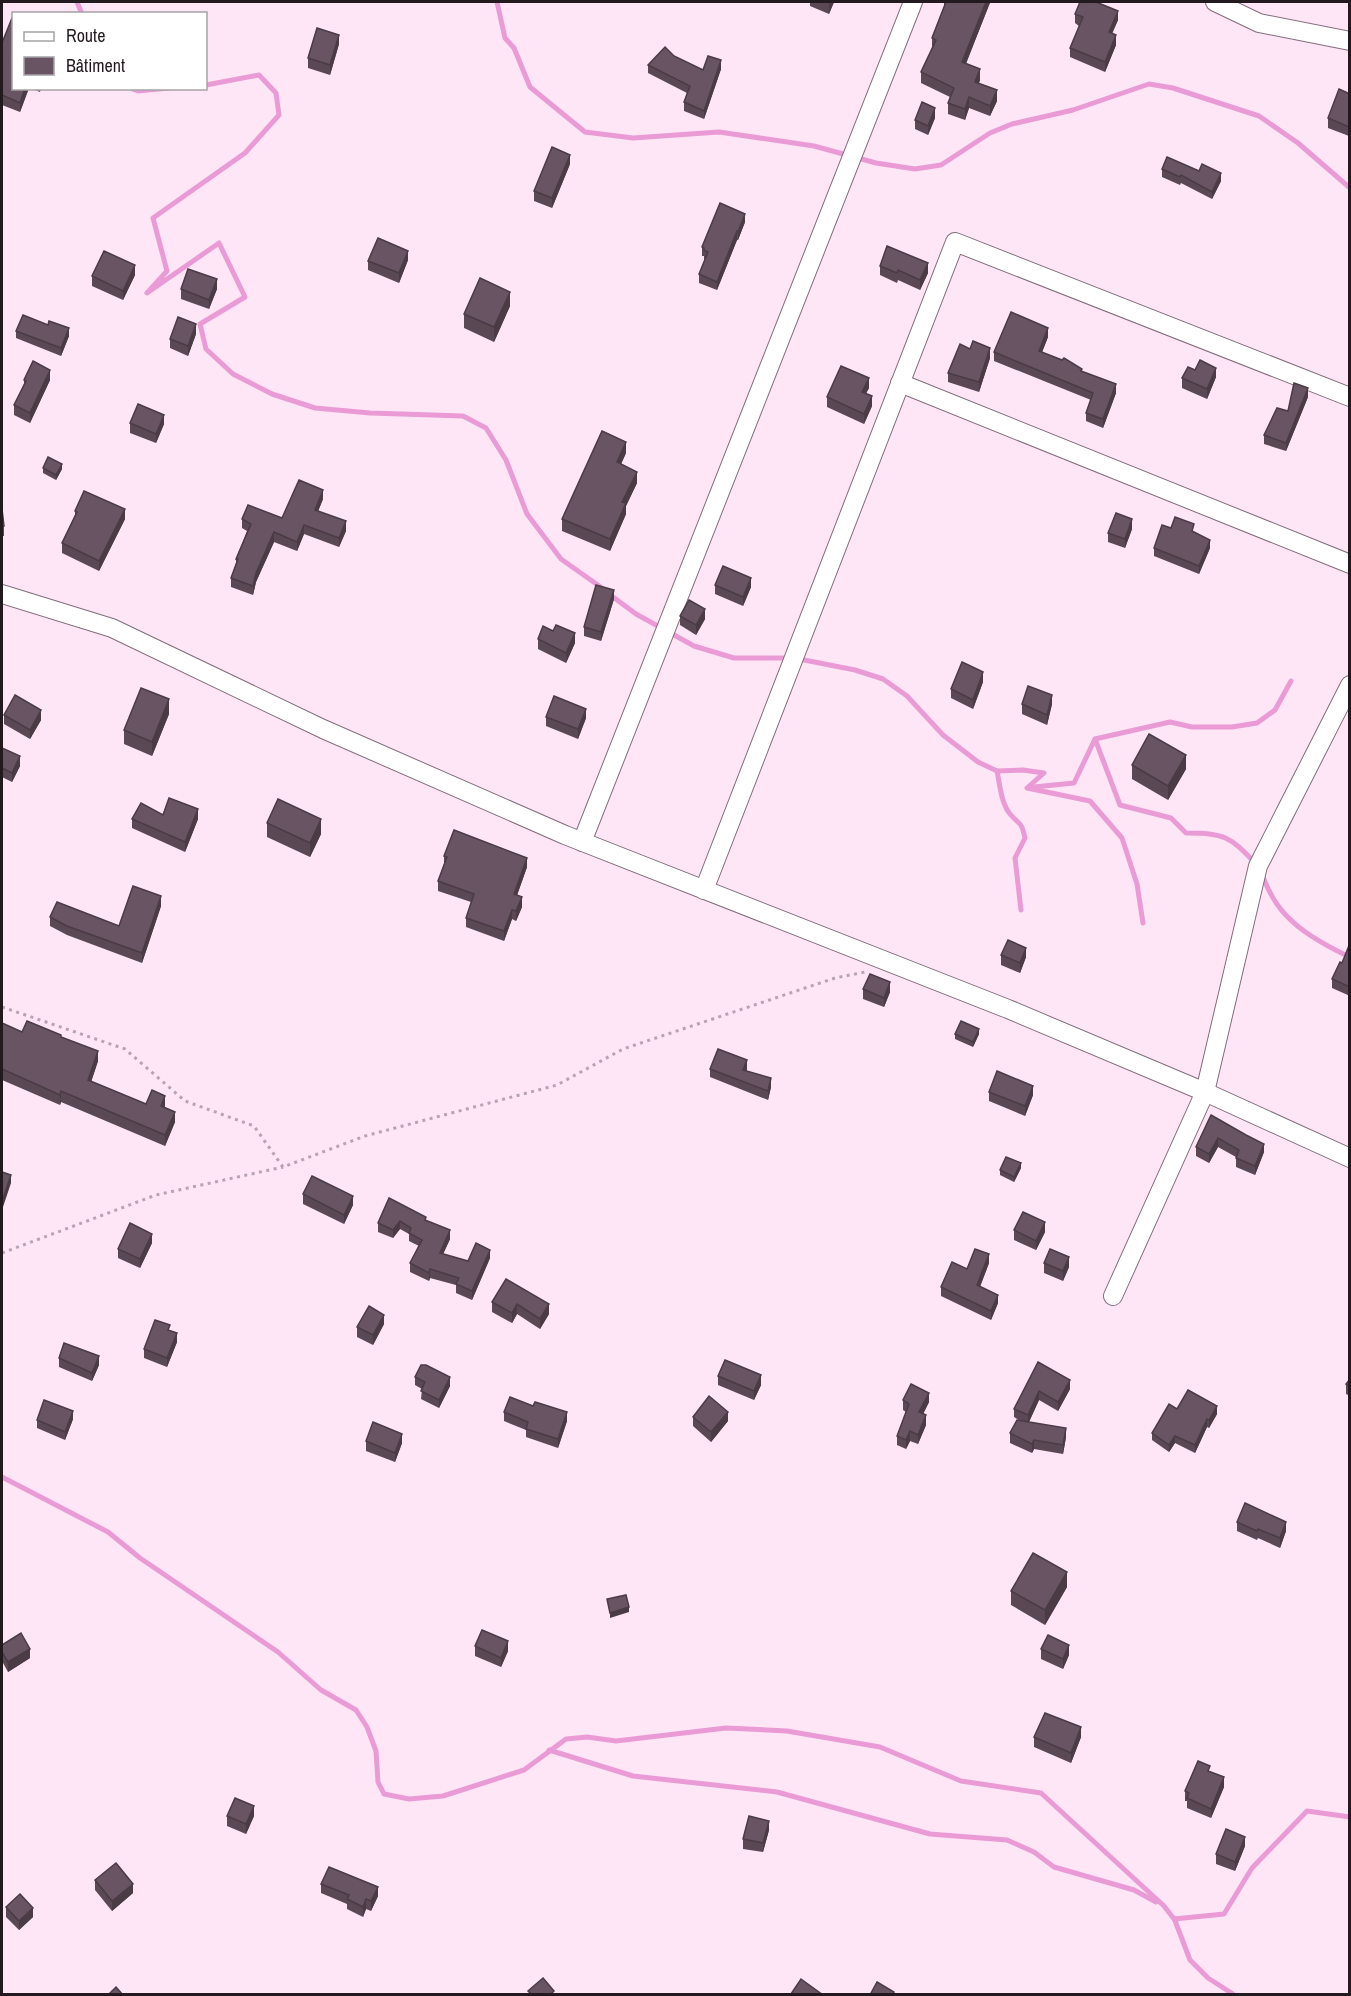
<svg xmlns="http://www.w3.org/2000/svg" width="1351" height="1996" font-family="'Archivo Narrow',sans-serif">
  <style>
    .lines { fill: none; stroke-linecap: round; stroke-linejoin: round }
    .stream { stroke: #ea9bd6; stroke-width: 5 }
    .minor-casing { stroke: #826d7c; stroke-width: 20 }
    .path { stroke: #b7a4b1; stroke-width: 3; stroke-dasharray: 3 4.5; stroke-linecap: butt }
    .minor { stroke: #fff; stroke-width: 18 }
    .wall { fill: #5a4855 }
    .shaded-wall { fill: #4a3b45 }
    .building { fill: #695463; stroke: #4a3b45; stroke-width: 1.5 }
  </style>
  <rect width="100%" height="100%" fill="#fee6f7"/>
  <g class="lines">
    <!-- stream -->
    <g class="stream">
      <polyline points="77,2 82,14"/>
      <polyline points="497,2 505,38 514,48 530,87 585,132 633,138 719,132 814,146 876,163 915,169 941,165 990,133 1012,124 1073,110 1149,84 1173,88 1259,116 1298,143 1350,188"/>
      <polyline points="206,85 259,75 276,93 279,115 245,153 153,218 167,271 147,293 219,243 245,297 200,324 206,349 233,374 272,394 315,408 370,413 463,416 486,428 506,460 527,514 561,559 602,588"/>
      <polyline points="130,88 138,91 169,88"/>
      <polyline points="609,594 636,614 694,646 734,658 794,658 855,670 883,679 907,696 943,735 978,762 997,771 1023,770 1044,773 1027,788 1090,801 1122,838 1137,884 1143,923"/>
      <polyline points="1095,739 1170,722 1192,727 1232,727 1257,723 1275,710 1291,681"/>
      <path d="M 997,771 C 1000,785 1001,803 1010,814 C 1020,826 1021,820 1025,838 L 1015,858 L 1021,910"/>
      <path d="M 1034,787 L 1074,783 L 1095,739 L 1120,805 L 1171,818 L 1186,833 C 1224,833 1230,836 1256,864"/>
      <path d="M 1262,874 C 1268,891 1279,910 1293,922 C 1305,934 1334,950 1350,957"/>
      <polyline points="2,1477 108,1532 140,1558 278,1652 321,1690 356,1710 367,1727 376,1751 378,1782 384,1794 409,1799 443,1796 524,1770 566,1739 587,1737 616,1741 726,1728 787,1731 880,1747 961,1781 1041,1793 1164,1906 1174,1919 1224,1914 1252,1868 1307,1811 1350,1817"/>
      <polyline points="549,1750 633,1776 777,1792 930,1834 1007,1840 1034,1852 1054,1867 1134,1890 1156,1902"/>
      <polyline points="1174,1918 1190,1960 1208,1978 1233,1994"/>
    </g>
    <!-- minor casing -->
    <g class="minor-casing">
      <g id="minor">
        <polyline points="1215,2 1259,23 1350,41"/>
        <polyline points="900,383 1350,564"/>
        <polyline points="2,594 112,628 323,729 565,835 1008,1009 1205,1092 1350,1158"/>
        <polyline points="582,842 913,2"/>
        <polyline points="704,890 955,242 1350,397"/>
        <polyline points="1113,1296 1205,1092 1258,866 1350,685"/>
      </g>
    </g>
    <!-- path -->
    <g class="path">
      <polyline points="2,1007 125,1049 185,1101 254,1126 283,1167 365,1136 557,1085 623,1049 835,978 865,972"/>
      <polyline points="2,1253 156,1195 283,1167"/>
    </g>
    <!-- minor -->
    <use href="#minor" class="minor"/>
  </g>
  <!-- wall -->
  <g class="wall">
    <polygon points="810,2 834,2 829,14 810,6"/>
    <polygon points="944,2 990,2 966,64 980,80 979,83 997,101 990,116 969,108 965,120 948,114 948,103 950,97 921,83 921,72 932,49 932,38 944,6"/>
    <polygon points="1075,14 1118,20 1112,33 1116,45 1105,72 1070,57 1070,48 1079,26 1075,23"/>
    <polygon points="2,43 29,88 20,112 2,105"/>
    <polygon points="339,44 330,75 308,68 308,58"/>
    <polygon points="674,56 703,70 721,69 704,119 684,111 684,102 687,93 648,73 648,65"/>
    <polygon points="30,88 41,88 40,92"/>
    <polygon points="1350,94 1350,135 1349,136 1328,128 1328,118"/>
    <polygon points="935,118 928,135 915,129 915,120"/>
    <polygon points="570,164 552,208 534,201 534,191"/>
    <polygon points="1162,169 1221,181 1212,199 1181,183 1180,185 1162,177"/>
    <polygon points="745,222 738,240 737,240 717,290 699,283 699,274 705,259 704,259 704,256 702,256 702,247"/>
    <polygon points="408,260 399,283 368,270 368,261"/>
    <polygon points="880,266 928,273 920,290 898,280 897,283 880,275"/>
    <polygon points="135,275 123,300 92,286 92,276"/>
    <polygon points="181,289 217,289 209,309 181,299"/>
    <polygon points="510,306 494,342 464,328 464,314"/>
    <polygon points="48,325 69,336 61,356 16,338 16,331"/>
    <polygon points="196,334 188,356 170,348 170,339"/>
    <polygon points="1048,337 1042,352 1116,393 1103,428 1086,421 1086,413 1091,400 994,361 994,352"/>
    <polygon points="990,358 979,392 948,382 948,373"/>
    <polygon points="1216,377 1207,399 1182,388 1182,378"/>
    <polygon points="24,380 50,380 30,423 14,415 14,405 24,384"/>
    <polygon points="869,388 866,393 872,406 864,424 827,407 827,397"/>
    <polygon points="1308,397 1286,451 1264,444 1264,435 1288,411"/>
    <polygon points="130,423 164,424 156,443 130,433"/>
    <polygon points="626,453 621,464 637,483 626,506 626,514 610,551 562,531 562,519"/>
    <polygon points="43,468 62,469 56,480 43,473"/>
    <polygon points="323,499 318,511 346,531 339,547 304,534 297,551 274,542 256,582 253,595 231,587 231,578 236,564 236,559 247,531 242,528 242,519 282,518"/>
    <polygon points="2,509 4,526 4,536 2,536"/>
    <polygon points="75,511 125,519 99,571 62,553 62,543 75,515"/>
    <polygon points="1171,528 1194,532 1210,548 1199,574 1154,556 1154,548"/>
    <polygon points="1132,529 1125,548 1108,542 1108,533"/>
    <polygon points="715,585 751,587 743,606 715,594"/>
    <polygon points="614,599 601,641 584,636 584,627"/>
    <polygon points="680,616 705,619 696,635 680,625"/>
    <polygon points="553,631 575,643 566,663 538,649 538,639"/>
    <polygon points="983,682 973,709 951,698 951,689"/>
    <polygon points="1022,704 1052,704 1047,725 1022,714"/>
    <polygon points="169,714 152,756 124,744 124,730"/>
    <polygon points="4,715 41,720 30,739 4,724"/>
    <polygon points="546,717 586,718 578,739 546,726"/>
    <polygon points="2,748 20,766 12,782 2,777"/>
    <polygon points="1132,765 1186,769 1168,800 1132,779"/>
    <polygon points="163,815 198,819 185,852 132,828 132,819"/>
    <polygon points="267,823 321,834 310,857 267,837"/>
    <polygon points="444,856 527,867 517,895 522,907 516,921 512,919 504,941 466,927 466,918 471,902 438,891 438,881 444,864"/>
    <polygon points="161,906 142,963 67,935 50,926 50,917 119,926"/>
    <polygon points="1350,943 1350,996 1332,988 1332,979 1342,963"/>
    <polygon points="1001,955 1026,957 1020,973 1001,965"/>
    <polygon points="863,989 890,992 884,1007 863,999"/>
    <polygon points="2,1025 22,1032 61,1038 98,1061 91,1082 146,1104 165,1107 175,1122 165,1146 61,1102 60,1105 2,1080"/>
    <polygon points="955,1034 979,1034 973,1047 955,1039"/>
    <polygon points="710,1069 747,1069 746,1071 771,1087 768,1100 710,1077"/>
    <polygon points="989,1092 1033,1095 1025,1116 989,1101"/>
    <polygon points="1211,1115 1264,1152 1255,1175 1236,1167 1236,1157 1218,1147 1209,1163 1196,1156 1196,1147"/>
    <polygon points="1021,1168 1014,1182 1000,1175 1000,1170"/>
    <polygon points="303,1194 353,1205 344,1224 303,1204"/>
    <polygon points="389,1198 426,1220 450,1239 443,1254 468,1261 490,1258 472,1300 456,1293 456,1285 430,1278 429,1281 410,1272 410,1263 419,1246 409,1241 409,1234 400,1229 393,1238 378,1232 378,1223"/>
    <polygon points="1014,1230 1045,1232 1036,1250 1014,1240"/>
    <polygon points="152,1243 140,1268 118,1258 118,1249"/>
    <polygon points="989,1263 980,1287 998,1303 991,1320 941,1296 941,1287 967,1269"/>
    <polygon points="1044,1263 1069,1267 1063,1281 1044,1273"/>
    <polygon points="506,1279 549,1314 540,1329 517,1314 512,1323 492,1312 492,1302"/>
    <polygon points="384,1324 373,1345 357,1337 357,1327"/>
    <polygon points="170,1330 177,1342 167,1367 144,1358 144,1349"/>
    <polygon points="59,1358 99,1365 92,1381 59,1367"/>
    <polygon points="1038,1362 1070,1389 1058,1411 1039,1400 1029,1422 1066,1437 1063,1454 1034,1449 1032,1453 1010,1443 1010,1433 1019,1420 1014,1417 1014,1409"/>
    <polygon points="718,1376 761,1385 754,1400 718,1385"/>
    <polygon points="415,1377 450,1386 439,1408 421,1399 422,1389 415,1385"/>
    <polygon points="1350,1379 1350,1396 1346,1394 1346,1384"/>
    <polygon points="903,1400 929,1402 923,1414 926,1425 918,1444 910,1441 906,1449 897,1445 897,1436 906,1412 903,1410"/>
    <polygon points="1177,1409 1217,1414 1209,1428 1207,1427 1195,1453 1175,1443 1169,1452 1152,1440 1152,1433"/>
    <polygon points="504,1412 567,1421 558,1448 526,1437 526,1430 504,1421"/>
    <polygon points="693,1417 728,1421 711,1442 693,1426"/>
    <polygon points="73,1419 65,1440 37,1428 37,1420"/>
    <polygon points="366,1441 402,1443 395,1462 366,1451"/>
    <polygon points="1237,1522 1286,1531 1280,1548 1258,1538 1257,1540 1237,1531"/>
    <polygon points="1067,1587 1045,1625 1011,1605 1011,1591"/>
    <polygon points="2,1645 30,1658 8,1672 2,1661"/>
    <polygon points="475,1646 508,1651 501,1667 475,1656"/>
    <polygon points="1041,1649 1069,1655 1063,1669 1041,1659"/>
    <polygon points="1034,1737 1081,1737 1071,1763 1034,1747"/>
    <polygon points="1210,1771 1224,1787 1211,1818 1187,1808 1187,1801 1185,1801 1185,1791"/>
    <polygon points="227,1816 254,1816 246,1834 227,1826"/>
    <polygon points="769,1830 763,1852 743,1849 743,1839"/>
    <polygon points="1245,1846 1235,1871 1216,1864 1216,1854"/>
    <polygon points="95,1880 133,1893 112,1911 95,1890"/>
    <polygon points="321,1884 378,1896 371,1911 366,1909 363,1917 347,1909 347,1904 321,1893"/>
    <polygon points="6,1907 33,1917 19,1930 6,1917"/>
  </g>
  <!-- shaded-wall -->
  <g class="shaded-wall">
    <polygon points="830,2 834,2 829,14 829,4"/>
    <polygon points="986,2 990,2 990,3 962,73 962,62"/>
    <polygon points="1118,11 1118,20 1109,41 1109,32"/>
    <polygon points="339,35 339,44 330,75 330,65"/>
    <polygon points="1116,35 1116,45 1105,72 1105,62"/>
    <polygon points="721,60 721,69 704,119 704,111"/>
    <polygon points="980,69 980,80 975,93 975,82"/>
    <polygon points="25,88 29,88 20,112 20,103"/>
    <polygon points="997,90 997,101 990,116 990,106"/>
    <polygon points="969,97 969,108 965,120 965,109"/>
    <polygon points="935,108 935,118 928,135 928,126"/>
    <polygon points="570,155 570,164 552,208 552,198"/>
    <polygon points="1221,173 1221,181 1212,199 1212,192"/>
    <polygon points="745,214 745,222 738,240 738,232"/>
    <polygon points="737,231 737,240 717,290 717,282"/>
    <polygon points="408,251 408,260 399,283 399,273"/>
    <polygon points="928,263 928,273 920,290 920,280"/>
    <polygon points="135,265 135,275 123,300 123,291"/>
    <polygon points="217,279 217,289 209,309 209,300"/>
    <polygon points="510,292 510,306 494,342 494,327"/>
    <polygon points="196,324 196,334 188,356 188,346"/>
    <polygon points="69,328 69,336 61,356 61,348"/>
    <polygon points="1048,328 1048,337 1039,360 1039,351"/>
    <polygon points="990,348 990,358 979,392 979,382"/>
    <polygon points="1216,368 1216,377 1207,399 1207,389"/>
    <polygon points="50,370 50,380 30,423 30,413"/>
    <polygon points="869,378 869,388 862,401 862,392"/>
    <polygon points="1116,384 1116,393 1103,428 1103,419"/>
    <polygon points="1308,388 1308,397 1286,451 1286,443"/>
    <polygon points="872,396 872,406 864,424 864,414"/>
    <polygon points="164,415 164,424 156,443 156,434"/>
    <polygon points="626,442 626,453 617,473 617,462"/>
    <polygon points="62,464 62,469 56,480 56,475"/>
    <polygon points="637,472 637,483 626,506 626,514 610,551 610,539 622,502"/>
    <polygon points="323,490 323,499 315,519 315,510"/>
    <polygon points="125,509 125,519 99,571 99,561"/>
    <polygon points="1132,519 1132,529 1125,548 1125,539"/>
    <polygon points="346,521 346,531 339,547 339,538"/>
    <polygon points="304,525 304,534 297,551 297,542"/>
    <polygon points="274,532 274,542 256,582 253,595 253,586 256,573"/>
    <polygon points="1210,540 1210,548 1199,574 1199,566"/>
    <polygon points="751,578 751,587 743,606 743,597"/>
    <polygon points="614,590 614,599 601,641 601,632"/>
    <polygon points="705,609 705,619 696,635 696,625"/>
    <polygon points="575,633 575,643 566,663 566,653"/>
    <polygon points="983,672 983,682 973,709 973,700"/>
    <polygon points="1052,695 1052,704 1047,725 1047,715"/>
    <polygon points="169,699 169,714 152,756 152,742"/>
    <polygon points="586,709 586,718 578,739 578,729"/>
    <polygon points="41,710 41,720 30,739 30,730"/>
    <polygon points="1186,755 1186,769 1168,800 1168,786"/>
    <polygon points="20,756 20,766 12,782 12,773"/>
    <polygon points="198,809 198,819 185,852 185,842"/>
    <polygon points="321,819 321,834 310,857 310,843"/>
    <polygon points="527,858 527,867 514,904 514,894"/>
    <polygon points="161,896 161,906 142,963 142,953"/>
    <polygon points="522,897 522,907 516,921 516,911"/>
    <polygon points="512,910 512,919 504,941 504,931"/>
    <polygon points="1026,948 1026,957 1020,973 1020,963"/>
    <polygon points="890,982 890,992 884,1007 884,998"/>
    <polygon points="979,1029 979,1034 973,1047 973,1042"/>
    <polygon points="98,1051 98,1061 88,1091 88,1080"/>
    <polygon points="747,1060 747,1069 743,1079 743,1070"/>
    <polygon points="771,1078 771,1087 768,1100 768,1091"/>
    <polygon points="1033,1086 1033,1095 1025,1116 1025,1106"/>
    <polygon points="61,1091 61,1102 60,1105 60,1095"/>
    <polygon points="165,1096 165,1107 161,1116 161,1106"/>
    <polygon points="175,1112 175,1122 165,1146 165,1135"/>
    <polygon points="1218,1138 1218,1147 1209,1163 1209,1154"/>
    <polygon points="1264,1144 1264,1152 1255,1175 1255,1166"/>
    <polygon points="1021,1163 1021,1168 1014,1182 1014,1177"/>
    <polygon points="11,1175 11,1183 2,1210 2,1202"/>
    <polygon points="353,1196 353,1205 344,1224 344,1215"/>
    <polygon points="400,1221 400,1229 393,1238 393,1230"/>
    <polygon points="1045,1222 1045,1232 1036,1250 1036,1241"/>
    <polygon points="450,1230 450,1239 440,1261 440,1253"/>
    <polygon points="152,1234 152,1243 140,1268 140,1259"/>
    <polygon points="490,1250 490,1258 472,1300 472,1291"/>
    <polygon points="989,1254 989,1263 977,1294 977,1285"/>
    <polygon points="1069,1257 1069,1267 1063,1281 1063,1271"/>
    <polygon points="430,1269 430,1278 429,1281 429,1273"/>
    <polygon points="998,1295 998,1303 991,1320 991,1311"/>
    <polygon points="517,1304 517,1314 512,1323 512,1313"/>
    <polygon points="549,1304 549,1314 540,1329 540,1319"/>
    <polygon points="384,1315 384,1324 373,1345 373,1335"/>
    <polygon points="177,1333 177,1342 167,1367 167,1358"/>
    <polygon points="99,1356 99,1365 92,1381 92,1373"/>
    <polygon points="761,1375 761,1385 754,1400 754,1391"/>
    <polygon points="450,1377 450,1386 439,1408 439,1400"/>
    <polygon points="1070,1380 1070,1389 1058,1411 1058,1402"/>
    <polygon points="1039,1391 1039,1400 1028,1424 1028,1415"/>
    <polygon points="929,1393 929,1402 919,1422 919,1412"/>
    <polygon points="1217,1406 1217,1414 1209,1428 1209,1420"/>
    <polygon points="73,1411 73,1419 65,1440 65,1432"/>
    <polygon points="567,1412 567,1421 558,1448 558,1439"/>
    <polygon points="728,1412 728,1421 711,1442 711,1432"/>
    <polygon points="926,1415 926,1425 918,1444 918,1435"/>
    <polygon points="1207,1419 1207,1427 1195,1453 1195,1445"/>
    <polygon points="1066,1428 1066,1437 1063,1454 1063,1445"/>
    <polygon points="910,1431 910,1441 906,1449 906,1440"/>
    <polygon points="402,1434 402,1443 395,1462 395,1453"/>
    <polygon points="1175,1436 1175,1443 1169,1452 1169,1445"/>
    <polygon points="1034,1440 1034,1449 1032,1453 1032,1444"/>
    <polygon points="1286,1522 1286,1531 1280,1548 1280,1538"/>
    <polygon points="1067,1572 1067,1587 1045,1625 1045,1610"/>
    <polygon points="629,1607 629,1612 610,1618 610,1613"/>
    <polygon points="508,1641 508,1651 501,1667 501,1658"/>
    <polygon points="1069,1645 1069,1655 1063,1669 1063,1659"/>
    <polygon points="30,1649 30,1658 8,1672 8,1662"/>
    <polygon points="1081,1727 1081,1737 1071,1763 1071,1753"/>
    <polygon points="1224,1777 1224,1787 1211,1818 1211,1809"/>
    <polygon points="254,1806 254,1816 246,1834 246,1824"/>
    <polygon points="769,1821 769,1830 763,1852 763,1843"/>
    <polygon points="1245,1837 1245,1846 1235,1871 1235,1862"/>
    <polygon points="133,1884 133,1893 112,1911 112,1901"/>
    <polygon points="378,1887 378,1896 371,1911 371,1901"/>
    <polygon points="366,1899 366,1909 363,1917 363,1907"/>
    <polygon points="33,1908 33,1917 19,1930 19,1921"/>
  </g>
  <!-- building -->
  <g class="building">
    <polygon points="946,2 986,2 962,62 980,69 975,82 997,90 990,106 969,97 965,109 948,103 954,88 921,72 936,40 932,38"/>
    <polygon points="1080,2 1096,2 1118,11 1109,32 1116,35 1105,62 1070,48 1083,17 1075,14"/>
    <polygon points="12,18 14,19 14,88 25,88 20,103 2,95 2,43"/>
    <polygon points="317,28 339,35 330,65 308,58"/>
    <polygon points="665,47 674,56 703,70 708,56 721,60 704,111 684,102 690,86 648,65"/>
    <polygon points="1339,89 1350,94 1349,127 1328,118"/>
    <polygon points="922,102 935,108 928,126 915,120"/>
    <polygon points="552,147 570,155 552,198 534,191"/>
    <polygon points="1167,157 1199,171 1202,164 1221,173 1212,192 1181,175 1180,177 1162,169"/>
    <polygon points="720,203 745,214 738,232 737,231 717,282 699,274 708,252 704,250 704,248 702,247"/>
    <polygon points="378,238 408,251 399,273 368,261"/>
    <polygon points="887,246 928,263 920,280 898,270 897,273 880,266"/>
    <polygon points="104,251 135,265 123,291 92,276"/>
    <polygon points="188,269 217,279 209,300 181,289"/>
    <polygon points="480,278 510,292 494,327 464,314"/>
    <polygon points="1011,312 1048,328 1039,351 1062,360 1064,358 1082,369 1081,371 1116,384 1103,419 1086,413 1093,393 994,352"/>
    <polygon points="23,315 48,325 49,321 69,328 61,348 16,331"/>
    <polygon points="178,317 196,324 188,346 170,339"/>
    <polygon points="973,341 990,348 979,382 948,373 960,344 970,349"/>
    <polygon points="1200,360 1216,368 1207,389 1182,378 1188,367 1195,370"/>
    <polygon points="33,361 50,370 30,413 14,405 26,381 24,380"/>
    <polygon points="841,366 869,378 862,392 872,396 864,414 827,397"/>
    <polygon points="1294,383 1308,388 1286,443 1264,435 1277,408 1288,411"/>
    <polygon points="138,404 164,415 156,434 130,423"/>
    <polygon points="602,431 626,442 617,462 637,472 622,502 626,503 610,539 562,519"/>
    <polygon points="48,457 62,464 56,475 43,468"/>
    <polygon points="299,480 323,490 315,510 346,521 339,538 304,525 297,542 274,532 256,573 253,586 231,578 238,559 236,559 251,524 242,519 248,505 282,518"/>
    <polygon points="84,491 125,509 99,561 62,543 77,512 75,511"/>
    <polygon points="2,509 4,526 2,527"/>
    <polygon points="1116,513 1132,519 1125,539 1108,533"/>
    <polygon points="1175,517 1194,524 1192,531 1210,540 1199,566 1154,548 1162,525 1171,528"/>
    <polygon points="723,566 751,578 743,597 715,585"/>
    <polygon points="596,585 614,590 601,632 584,627"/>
    <polygon points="689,600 705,609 696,625 680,616"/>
    <polygon points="556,625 575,633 566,653 538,639 543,626 553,631"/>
    <polygon points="962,662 983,672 973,700 951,689"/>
    <polygon points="1028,686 1052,695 1047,715 1022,704"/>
    <polygon points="141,688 169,699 152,742 124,730"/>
    <polygon points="15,695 41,710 30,730 4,715"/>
    <polygon points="554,696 586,709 578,729 546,717"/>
    <polygon points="1149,734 1186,755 1168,786 1132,765"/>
    <polygon points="2,748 20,756 12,773 2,768"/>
    <polygon points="169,798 198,809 185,842 132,819 141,803 163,815"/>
    <polygon points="278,799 321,819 310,843 267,823"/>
    <polygon points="454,830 527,858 514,894 522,897 516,911 512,910 504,931 466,918 474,894 438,881 447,857 444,856"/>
    <polygon points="133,886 161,896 142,953 67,926 50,917 57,902 119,926"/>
    <polygon points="1008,940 1026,948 1020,963 1001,955"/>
    <polygon points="1350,943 1350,987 1332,979 1340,962 1342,963"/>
    <polygon points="870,974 890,982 884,998 863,989"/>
    <polygon points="27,1021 61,1035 61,1037 98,1051 88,1080 146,1104 152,1090 165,1096 161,1106 175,1112 165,1135 61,1091 60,1095 2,1069 2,1023 22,1032"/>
    <polygon points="961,1021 979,1029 973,1042 955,1034"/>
    <polygon points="718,1049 747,1060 743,1070 771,1078 768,1091 710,1069"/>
    <polygon points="997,1071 1033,1086 1025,1106 989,1092"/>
    <polygon points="1211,1115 1246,1135 1264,1144 1255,1166 1236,1158 1239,1150 1218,1138 1209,1154 1196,1147"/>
    <polygon points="1006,1157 1021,1163 1014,1177 1000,1170"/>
    <polygon points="2,1172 11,1175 2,1202"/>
    <polygon points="312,1176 353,1196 344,1215 303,1194"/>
    <polygon points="389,1198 426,1217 425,1220 450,1230 440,1253 468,1261 476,1243 490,1250 472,1291 456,1284 459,1278 430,1269 429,1273 410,1263 422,1240 409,1233 411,1228 400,1221 393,1230 378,1223"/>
    <polygon points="1023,1212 1045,1222 1036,1241 1014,1230"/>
    <polygon points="130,1223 152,1234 140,1259 118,1249"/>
    <polygon points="975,1249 989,1254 977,1285 998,1295 991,1311 941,1287 952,1262 967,1269"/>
    <polygon points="1050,1249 1069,1257 1063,1271 1044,1263"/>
    <polygon points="506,1279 549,1304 540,1319 517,1304 512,1313 492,1302"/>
    <polygon points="369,1306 384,1315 373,1335 357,1327"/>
    <polygon points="155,1320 170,1325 168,1330 177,1333 167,1358 144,1349"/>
    <polygon points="64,1343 99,1356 92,1373 59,1358"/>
    <polygon points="725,1360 761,1375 754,1391 718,1376"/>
    <polygon points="1038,1362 1070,1380 1058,1402 1039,1391 1028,1415 1014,1409"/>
    <polygon points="421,1365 426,1365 450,1377 439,1400 421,1391 425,1382 415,1377"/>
    <polygon points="1350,1379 1350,1387 1346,1384"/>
    <polygon points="911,1384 929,1393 919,1412 926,1415 918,1435 910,1431 906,1440 897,1436 909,1404 903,1400"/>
    <polygon points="1188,1390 1217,1406 1209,1420 1207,1419 1195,1445 1175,1436 1169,1445 1152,1433 1169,1404 1177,1409"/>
    <polygon points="709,1396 728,1412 711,1432 693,1417"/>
    <polygon points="510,1397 533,1406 535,1402 567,1412 558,1439 526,1429 528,1422 504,1412"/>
    <polygon points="44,1400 73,1411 65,1432 37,1420"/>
    <polygon points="1017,1420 1066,1428 1063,1445 1034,1440 1032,1444 1010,1433"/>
    <polygon points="373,1422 402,1434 395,1453 366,1441"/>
    <polygon points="1245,1503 1286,1522 1280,1538 1258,1529 1257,1531 1237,1522"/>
    <polygon points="1033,1553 1067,1572 1045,1610 1011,1591"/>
    <polygon points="626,1595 629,1607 610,1613 607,1599"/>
    <polygon points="482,1630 508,1641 501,1658 475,1646"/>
    <polygon points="21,1633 30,1649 8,1662 2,1652 2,1645"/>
    <polygon points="1048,1635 1069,1645 1063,1659 1041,1649"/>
    <polygon points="1045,1713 1081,1727 1071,1753 1034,1737"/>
    <polygon points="1198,1761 1210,1766 1208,1771 1224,1777 1211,1809 1187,1798 1189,1793 1185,1791"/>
    <polygon points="235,1798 254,1806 246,1824 227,1816"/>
    <polygon points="749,1816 769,1821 763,1843 743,1839"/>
    <polygon points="1226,1829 1245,1837 1235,1862 1216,1854"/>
    <polygon points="116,1863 133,1884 112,1901 95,1880"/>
    <polygon points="329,1867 378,1887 371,1901 366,1899 363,1907 347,1899 349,1895 321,1884"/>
    <polygon points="20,1894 33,1908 19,1921 6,1907"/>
    <polygon points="543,1978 554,1991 550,1995 532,1995 528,1991"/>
    <polygon points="801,1979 823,1995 792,1995 791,1994"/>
    <polygon points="877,1982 894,1992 893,1995 870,1995"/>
    <polygon points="116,1987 123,1995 108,1995"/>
  </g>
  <!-- border -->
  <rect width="1351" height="1996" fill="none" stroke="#231a20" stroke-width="6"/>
  <!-- legend -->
  <rect x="12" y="12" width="195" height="78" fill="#ffffff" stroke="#a7a3a6" stroke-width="1.5"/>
  <rect x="24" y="32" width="30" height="9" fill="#ffffff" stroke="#a7a3a6" stroke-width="1.5"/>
  <text x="66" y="42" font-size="18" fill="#231a20">Route</text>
  <rect x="24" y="57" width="30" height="18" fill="#695463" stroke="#a7a3a6" stroke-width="1.5"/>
  <text x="66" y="72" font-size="18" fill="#231a20">Bâtiment</text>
</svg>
